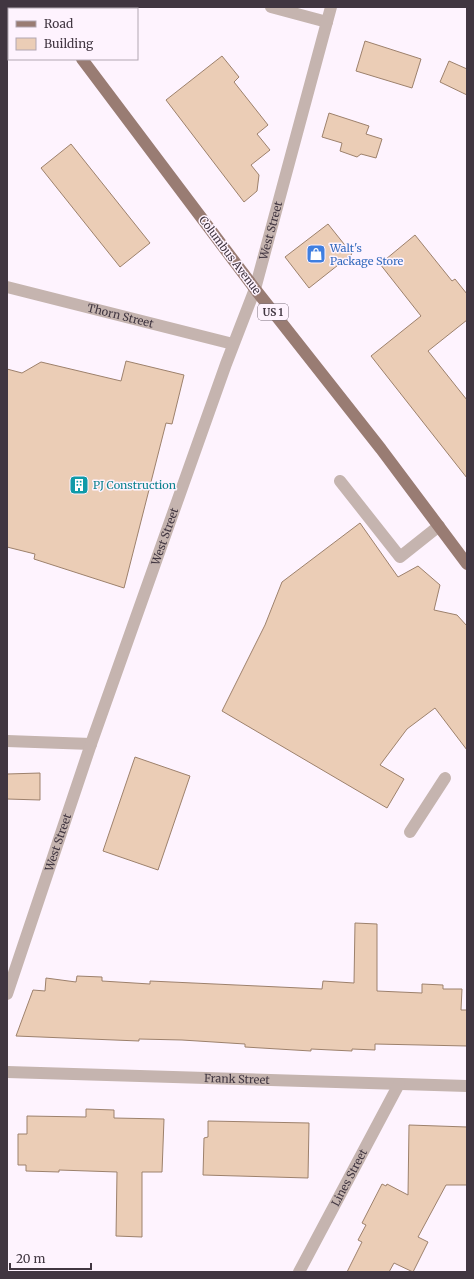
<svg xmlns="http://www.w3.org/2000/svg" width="474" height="1279" font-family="Merriweather,serif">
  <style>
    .building { fill: #ebcdb6; stroke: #9d816c }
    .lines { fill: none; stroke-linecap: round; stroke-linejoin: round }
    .minor { stroke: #c5b4af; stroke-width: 12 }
    .major { stroke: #997c73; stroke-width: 12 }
    .labels { text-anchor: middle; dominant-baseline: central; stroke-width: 3; stroke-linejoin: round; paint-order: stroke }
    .shield { fill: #fef3fe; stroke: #7a6f7a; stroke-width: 1 }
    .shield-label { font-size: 10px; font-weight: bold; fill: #413641 }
    .street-label { font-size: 11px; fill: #413641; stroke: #fef3fe }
    .shop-label { font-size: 11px; fill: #366cbe; stroke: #fef3fe; text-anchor: start }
    .culture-label { font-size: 11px; fill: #0d838f; stroke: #fef3fe; text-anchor: start }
  </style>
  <rect width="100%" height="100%" fill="#fef3fe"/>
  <!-- building -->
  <g class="building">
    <polygon points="365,41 421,59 412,88 356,71"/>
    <polygon points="222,56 239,77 234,82 268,125 257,134 270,150 251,165 259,175 257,191 244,202 166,100"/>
    <polygon points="449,61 467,69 467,95 440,82"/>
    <polygon points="329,113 369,126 366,134 382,139 376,158 361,154 357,157 340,151 342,143 322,137"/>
    <polygon points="71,144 150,243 120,267 41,168"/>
    <polygon points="328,224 352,254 309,288 285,257"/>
    <polygon points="415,235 452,281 455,279 467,294 467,320 428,351 467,400 467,478 371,356 421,316 380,264"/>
    <polygon points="126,361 184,375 172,424 166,423 124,588 34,559 35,554 7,547 7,369 22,373 41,362 121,381"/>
    <polygon points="360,523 398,577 418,566 440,585 434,610 457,615 467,626 467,750 435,708 407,729 380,765 404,779 387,808 222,711 265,625 282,582"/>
    <polygon points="135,757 190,776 158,870 103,851"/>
    <polygon points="40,773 40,800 7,799 7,774"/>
    <polygon points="355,923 377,924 377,991 422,993 422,984 443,985 443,989 462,989 461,1010 467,1010 467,1046 375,1044 375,1050 352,1049 352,1051 311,1049 311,1051 245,1047 245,1044 182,1040 139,1039 139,1041 16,1036 33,990 45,991 46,978 76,982 77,976 102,977 102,981 150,984 150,981 322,989 323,981 354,983"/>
    <polygon points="86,1109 114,1110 114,1118 164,1119 162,1172 142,1172 142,1237 116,1236 117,1172 59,1170 59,1172 26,1171 26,1165 18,1165 18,1134 27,1134 27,1116 86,1117"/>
    <polygon points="208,1121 309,1123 308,1178 203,1175 204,1138 208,1137"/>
    <polygon points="409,1125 467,1127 467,1185 446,1185 418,1237 428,1242 413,1272 394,1263 389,1272 347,1272 362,1242 358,1240 366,1225 362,1223 382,1184 386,1186 387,1184 408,1195"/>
  </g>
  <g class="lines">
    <!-- minor -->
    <g class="minor">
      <polyline points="271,7 327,22"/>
      <path id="s1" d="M 7,287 L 233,344"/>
      <polyline points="340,481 400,557 439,526"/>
      <polyline points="7,741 91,744"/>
      <polyline points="410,832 445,778"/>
      <path id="s2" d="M 7,994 L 91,744 L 226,364 L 255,289 L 331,7"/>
      <path id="s3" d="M 7,1072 L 467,1086"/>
      <path id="s4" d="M 299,1272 L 399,1084"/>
    </g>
    <!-- major -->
    <g class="major">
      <polyline points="43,7 45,9"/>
      <polyline points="82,59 255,289 381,449 467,564"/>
    </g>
  </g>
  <!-- icons -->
  <defs>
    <g id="shop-square" transform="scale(1)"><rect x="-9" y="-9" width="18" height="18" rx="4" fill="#3f7fe0" stroke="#fef3fe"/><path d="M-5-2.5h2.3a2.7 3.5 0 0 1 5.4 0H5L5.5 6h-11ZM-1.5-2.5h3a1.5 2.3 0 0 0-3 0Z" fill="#fff"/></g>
    <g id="building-square" transform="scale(1)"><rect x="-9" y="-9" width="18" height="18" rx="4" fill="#0f9aa8" stroke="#fef3fe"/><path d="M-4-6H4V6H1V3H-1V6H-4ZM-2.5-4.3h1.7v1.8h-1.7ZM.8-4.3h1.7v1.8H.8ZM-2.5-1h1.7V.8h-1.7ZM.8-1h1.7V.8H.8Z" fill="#fff"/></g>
  </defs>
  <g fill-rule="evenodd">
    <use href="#shop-square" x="316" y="254"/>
    <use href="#building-square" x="79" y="485"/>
  </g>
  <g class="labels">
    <!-- shield labels -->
    <rect class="shield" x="258" y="304" width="30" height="16" rx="3"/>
    <g class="shield-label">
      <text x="273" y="312">US 1</text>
    </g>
    <!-- street labels -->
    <g class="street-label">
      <text stroke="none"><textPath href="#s2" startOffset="808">West Street</textPath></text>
      <text transform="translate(230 255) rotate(53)">Columbus Avenue</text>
      <text stroke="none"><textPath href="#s1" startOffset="117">Thorn Street</textPath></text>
      <text stroke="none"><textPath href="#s2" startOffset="484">West Street</textPath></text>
      <text stroke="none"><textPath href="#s2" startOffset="160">West Street</textPath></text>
      <text stroke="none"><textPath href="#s3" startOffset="230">Frank Street</textPath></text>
      <text stroke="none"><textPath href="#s4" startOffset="107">Lines Street</textPath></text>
    </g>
    <!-- shop labels -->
    <g class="shop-label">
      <text x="330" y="248">Walt's<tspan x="330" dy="13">Package Store</tspan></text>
    </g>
    <!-- culture labels -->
    <g class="culture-label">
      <text x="93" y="485">PJ Construction</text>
    </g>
  </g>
  <!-- border -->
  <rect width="474" height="1279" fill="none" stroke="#413641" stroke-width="16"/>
  <!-- legend -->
  <rect x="8" y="8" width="130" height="52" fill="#fef3fe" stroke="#b2a7b2"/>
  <rect x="16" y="21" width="20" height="6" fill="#997c73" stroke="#b2a7b2"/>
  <text x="44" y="28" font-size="12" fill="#413641">Road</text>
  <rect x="16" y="38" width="20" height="12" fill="#ebcdb6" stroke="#b2a7b2"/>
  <text x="44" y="48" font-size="12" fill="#413641">Building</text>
  <!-- scale -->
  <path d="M10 1263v6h81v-6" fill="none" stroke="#413641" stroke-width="2"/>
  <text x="16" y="1263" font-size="12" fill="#413641" stroke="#fef3fe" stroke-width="3" paint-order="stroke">20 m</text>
</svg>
